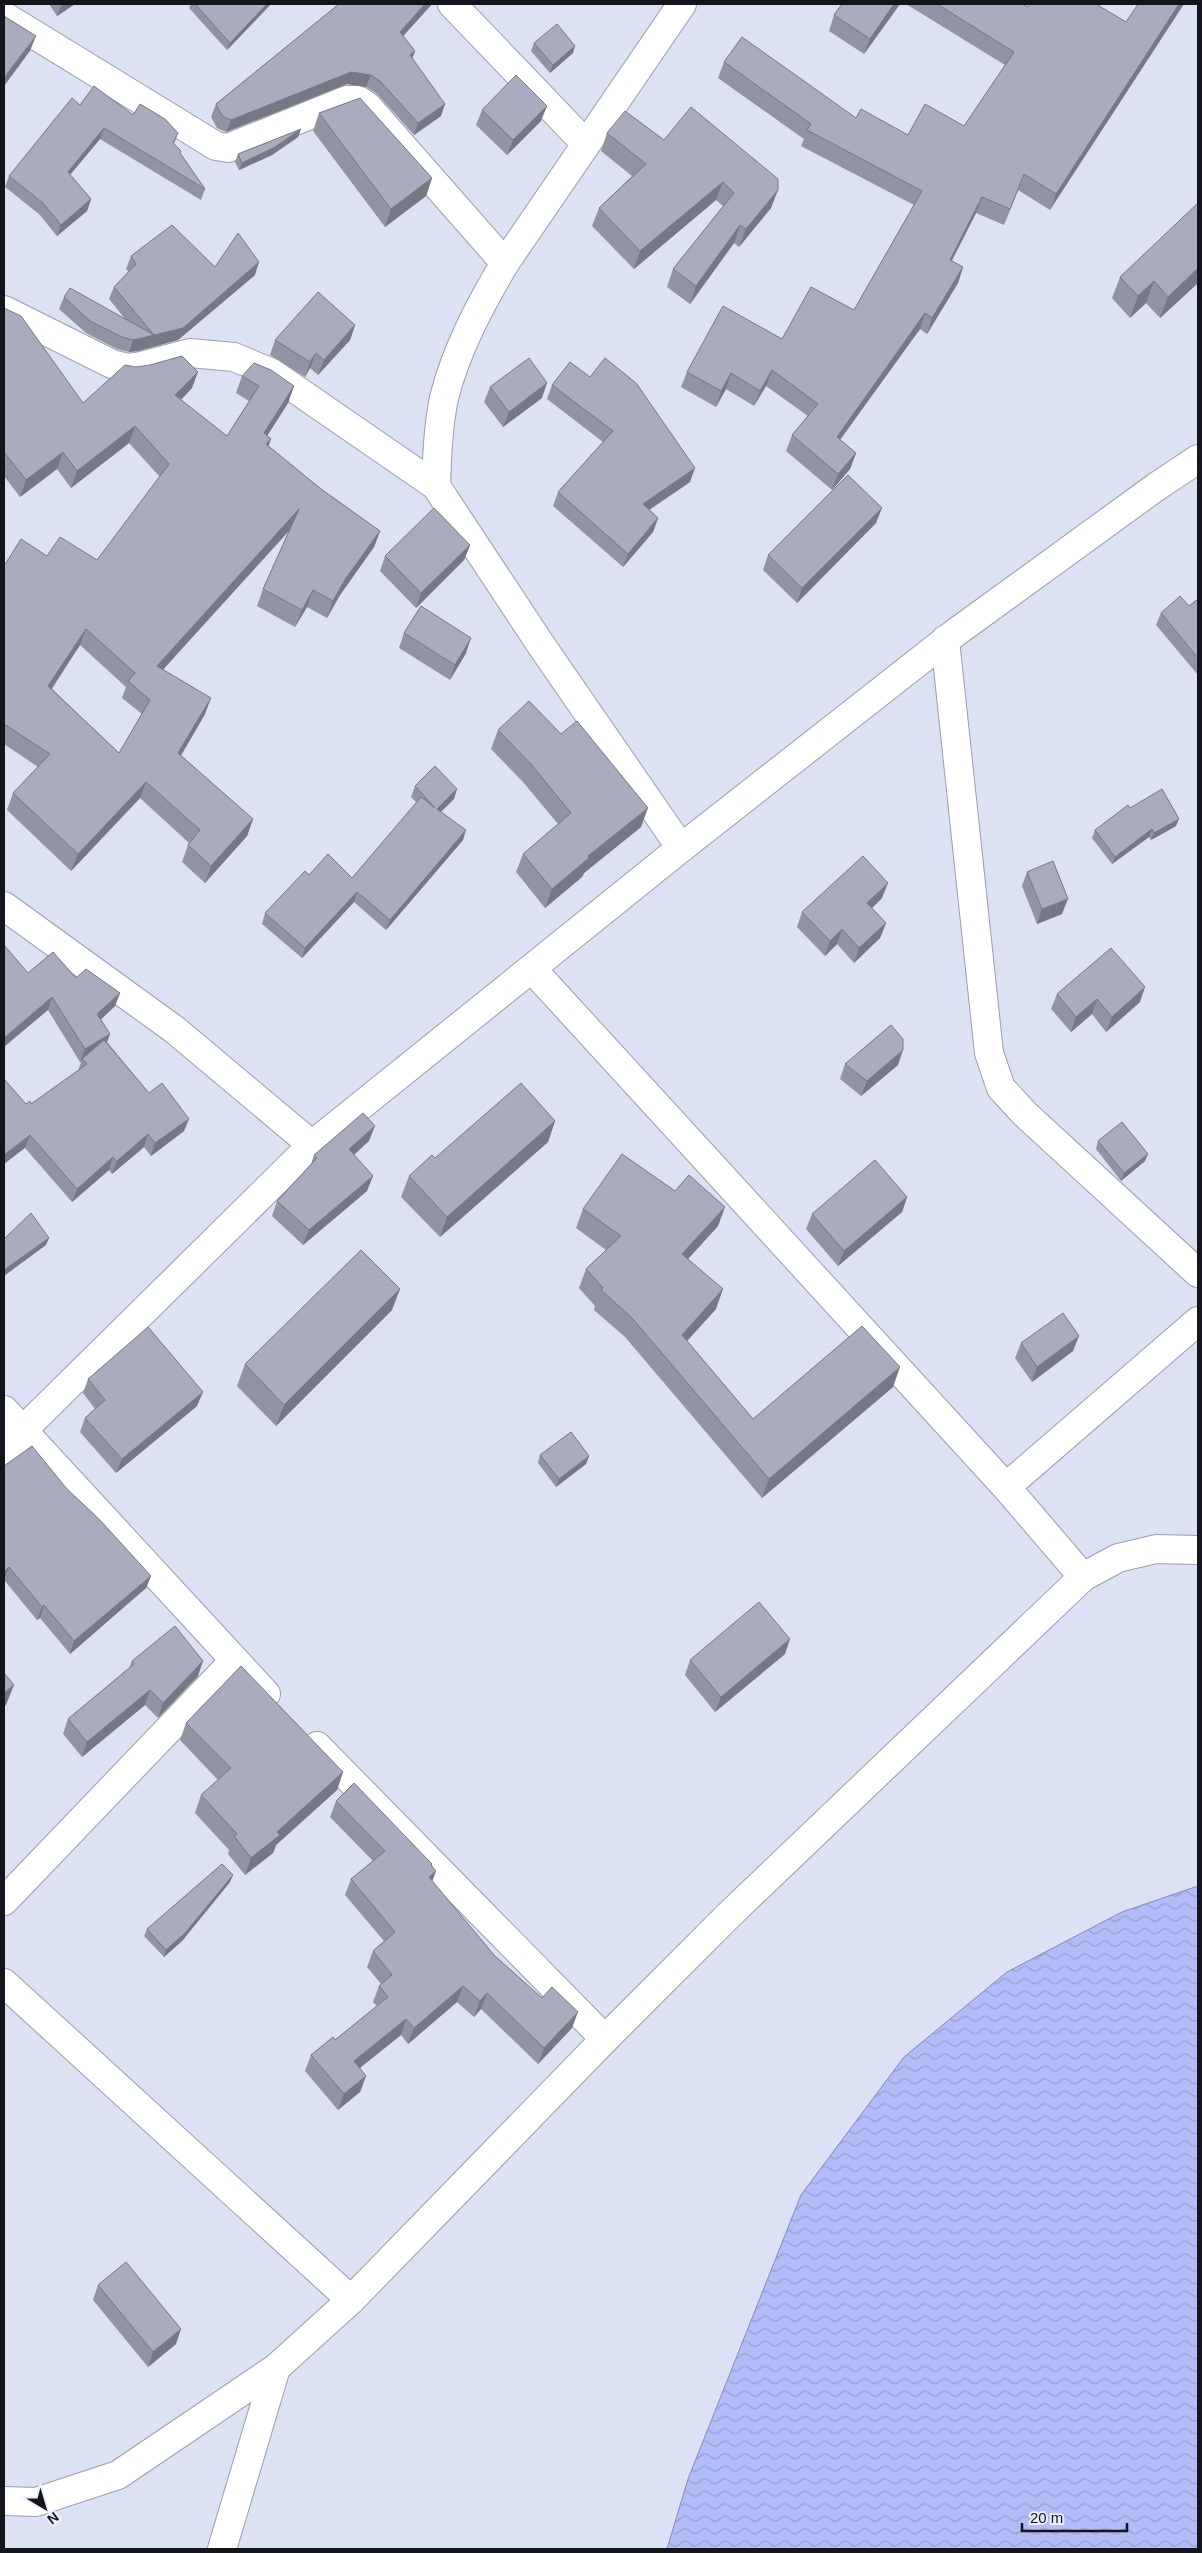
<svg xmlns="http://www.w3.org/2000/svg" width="1202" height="2553" font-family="Helvetica,sans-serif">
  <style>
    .water { fill: url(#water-waves); stroke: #828ab6 }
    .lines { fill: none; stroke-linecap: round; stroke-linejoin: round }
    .street-casing { stroke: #9a9eb0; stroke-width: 30 }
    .street { stroke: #fff; stroke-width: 28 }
    .wall { fill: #9094a3; fill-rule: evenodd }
    .shaded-wall { fill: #767885 }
    .building { fill: #a8acbe; stroke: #767885; fill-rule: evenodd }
  </style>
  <defs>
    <pattern id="water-waves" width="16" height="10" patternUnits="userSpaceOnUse" patternTransform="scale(1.25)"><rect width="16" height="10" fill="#b1bcf8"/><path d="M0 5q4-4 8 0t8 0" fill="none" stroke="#97a1d4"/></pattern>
  </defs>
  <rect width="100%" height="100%" fill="#dce1f4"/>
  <!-- water -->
  <polygon class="water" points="1198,1886 1198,2549 667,2549 688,2479 801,2195 904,2057 1007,1972 1122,1912"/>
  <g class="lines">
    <!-- street casing -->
    <g class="street-casing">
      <g id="street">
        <polyline points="452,4 586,144"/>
        <polyline points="4,16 216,146 228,148 347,100 358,100 368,107 505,263"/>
        <polyline points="4,310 112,364 128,368 141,366 190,353 234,357 272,373 436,486 541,645 681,848"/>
        <path d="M 436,486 C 437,457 438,427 444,398 C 456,350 480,305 505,263 L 682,4"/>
        <polyline points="945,640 989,1053 1001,1088 1025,1114 1198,1273"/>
        <polyline points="4,906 175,1030 312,1145"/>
        <polyline points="532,969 1006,1487 1083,1577"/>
        <polyline points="4,1410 266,1694"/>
        <polyline points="4,1454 23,1430 312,1145 681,848 955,633 1156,487 1198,459"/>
        <polyline points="1006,1487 1198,1321"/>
        <polyline points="317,1746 605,2039"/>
        <polyline points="4,1901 234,1661"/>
        <polyline points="4,1983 351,2300"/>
        <polyline points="4,2501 36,2502 118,2475 276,2368 351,2300 605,2039 731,1913 1083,1577 1118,1558 1156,1549 1198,1550"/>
        <polyline points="222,2549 276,2368"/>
      </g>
    </g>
    <!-- street -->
    <use href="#street" class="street"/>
  </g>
  <!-- wall -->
  <g class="wall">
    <polygon points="49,4 75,4 57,16"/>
    <polygon points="191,4 271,4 227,50 189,8"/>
    <polygon points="339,4 432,4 403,36 415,51 412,59 441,116 414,135 377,94 366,87 347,84 226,132 217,128 211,117 216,104"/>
    <polygon points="842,4 900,4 864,54 829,31 834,15"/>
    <polygon points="906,4 1023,4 1028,7 1126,22 1050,210 1018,190 1004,225 976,213 952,261 963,267 958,283 927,334 920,329 840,440 856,453 850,469 832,490 786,451 792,435 808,416 766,386 754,406 726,389 716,407 681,387 687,372 782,339 854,310 914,205 801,146 804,139 718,78 724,62 856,118 908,135 964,126 1005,65"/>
    <polygon points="534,43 573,53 550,73 531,51"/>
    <polygon points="80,105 133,115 178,133 174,144 205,189 201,200 100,139 70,175 91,199 87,211 57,236 39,214 5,187 9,176"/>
    <polygon points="482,110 541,121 507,155 476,125"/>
    <polygon points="319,113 432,178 426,196 385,227 313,131"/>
    <polygon points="301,129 298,137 272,155 239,170 235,162 238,154"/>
    <polygon points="607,133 664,140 771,208 739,247 734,243 690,304 667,287 673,269 723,206 716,200 634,269 592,226 599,208 632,176 601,151"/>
    <polygon points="131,256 215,267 255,275 178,340 138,351 129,352 117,349 86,333 59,309 64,297 126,320 109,299 114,287 129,272 126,269"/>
    <polygon points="1120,277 1198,283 1160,318 1146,303 1130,318 1112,298"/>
    <path d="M 4,308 L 83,403 L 192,388 L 181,400 L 227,436 L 249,401 L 236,393 L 242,376 L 294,386 L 288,403 L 267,436 L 271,439 L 268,446 L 321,489 L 380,531 L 374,547 L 340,595 L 327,618 L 307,607 L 295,627 L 257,606 L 263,589 L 291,529 L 163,669 L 205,714 L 181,756 L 253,819 L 247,836 L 205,883 L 182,862 L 188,845 L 189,843 L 140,798 L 71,871 L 7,810 L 13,793 L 38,767 L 4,744 L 4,566 L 47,556 L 97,560 L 160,477 L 129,443 L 71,488 L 57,469 L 20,497 L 4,476 ZM 80,645 L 126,687 L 122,698 L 142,714 L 119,753 L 52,689 Z"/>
    <polygon points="355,325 350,340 318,375 310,368 305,377 270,355 275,340"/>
    <polygon points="552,385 690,482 649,510 658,518 653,532 623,567 553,506 558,492 603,442 547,399"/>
    <polygon points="490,387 542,398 503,427 484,402"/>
    <polygon points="876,523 797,603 763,570 768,555"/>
    <polygon points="470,545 464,560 416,608 380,571 385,556"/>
    <polygon points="1198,599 1198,675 1156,625 1161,613 1189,606"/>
    <polygon points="404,633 466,653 450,680 399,648"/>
    <polygon points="498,730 641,827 584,873 582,877 545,908 516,872 523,854 558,824 523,782 491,749"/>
    <polygon points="415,786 454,799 441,812 463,840 386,930 354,902 302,958 262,924 265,913 309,875 352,878 417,803 411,797"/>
    <polygon points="1130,808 1176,826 1151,840 1149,837 1112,864 1092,838 1095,830"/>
    <polygon points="1027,872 1062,914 1037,924 1022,886"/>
    <polygon points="882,898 872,908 886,923 880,938 854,963 837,944 825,956 797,927 802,912"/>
    <polygon points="28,973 76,978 120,993 115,1006 101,1019 110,1034 107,1042 149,1093 184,1131 151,1156 144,1147 112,1174 109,1170 72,1202 25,1148 26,1104 31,1104 78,1071 81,1062 80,1062 48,1010"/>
    <polygon points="1057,994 1140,1002 1106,1032 1092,1014 1071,1032 1051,1009"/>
    <polygon points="845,1064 898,1065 861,1096 840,1079"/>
    <polygon points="555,1121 548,1142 440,1237 401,1197 409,1176 435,1158"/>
    <polygon points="369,1141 354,1155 367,1191 303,1245 272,1216 277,1201 311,1164 314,1155"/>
    <polygon points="1098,1141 1145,1161 1121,1181 1096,1149"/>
    <polygon points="907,1197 902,1212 838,1266 806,1229 812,1214"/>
    <polygon points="583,1209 718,1226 688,1259 716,1309 687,1341 753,1419 893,1387 762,1498 625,1337 594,1310 595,1306 579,1288 586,1269 606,1250 576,1228"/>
    <polygon points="392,1310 276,1426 237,1386 245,1364"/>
    <polygon points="1021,1343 1073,1351 1032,1382 1015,1358"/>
    <polygon points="88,1379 197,1406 116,1473 80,1432 85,1418 95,1409 83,1393"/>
    <polygon points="540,1455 589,1456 586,1464 556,1487 538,1463"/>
    <polygon points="4,1466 67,1489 151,1576 146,1588 70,1654 40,1618 37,1620 4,1580"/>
    <polygon points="785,1654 715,1712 685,1675 690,1660"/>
    <polygon points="132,1661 198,1676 158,1718 145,1705 82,1757 63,1734 68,1719 129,1668"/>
    <polygon points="186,1723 343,1772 337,1790 276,1845 273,1853 245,1875 228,1854 229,1850 195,1813 201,1795 218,1780 180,1740"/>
    <polygon points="336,1801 432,1864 432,1866 436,1871 432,1881 494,1955 572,2028 538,2064 481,2009 474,2017 457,2002 408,2044 401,2035 360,2068 366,2076 360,2092 338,2110 305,2071 311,2055 335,2040 377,2006 373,2002 379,1986 381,1984 367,1967 373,1951 384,1941 345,1895 351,1879 373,1861 330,1817"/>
    <polygon points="230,1882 182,1941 164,1957 144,1936 147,1929"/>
    <polygon points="98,2285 176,2344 148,2367 93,2300"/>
  </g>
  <!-- shaded-wall -->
  <g class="shaded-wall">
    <polygon points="62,4 75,4 57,16"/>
    <polygon points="267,4 271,4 227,50 230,43"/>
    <polygon points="425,4 432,4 396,44 400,32"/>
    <polygon points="894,4 900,4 864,54 870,39"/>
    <polygon points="1179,4 1184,4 1050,210 1056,194"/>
    <polygon points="36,36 30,51 4,86 4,79 9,71"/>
    <polygon points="575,46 573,53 550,73 553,65"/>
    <polygon points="415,51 410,64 410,55"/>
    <polygon points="351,72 371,75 366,87 347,84 226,132 231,120"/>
    <polygon points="445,104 441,116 414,135 418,123"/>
    <polygon points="547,106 541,121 507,155 513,140"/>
    <polygon points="104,128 100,139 63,183 68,172"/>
    <polygon points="301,129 298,137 272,155 239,170 242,163"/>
    <polygon points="1024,174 1018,190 1004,225 1010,209"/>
    <polygon points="432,178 426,196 385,227 391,209"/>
    <polygon points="723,182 716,200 634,269 640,251"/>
    <polygon points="778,190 771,208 739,247 746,229"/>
    <polygon points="982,197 976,213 944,275 950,260"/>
    <polygon points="91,199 87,211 57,236 61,225"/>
    <polygon points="740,225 734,243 690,304 696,286"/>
    <polygon points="259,262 255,275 178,340 138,351 129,352 133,340 183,328"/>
    <polygon points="963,267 958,283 927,334 932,318"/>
    <polygon points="1198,268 1198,283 1160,318 1168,297"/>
    <polygon points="1154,281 1146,303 1130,318 1138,296"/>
    <polygon points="925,313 920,329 831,452 837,437"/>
    <polygon points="355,325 350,340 318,375 324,360"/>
    <polygon points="316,353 310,368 305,377 310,362"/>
    <polygon points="772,370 766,386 754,406 760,391"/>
    <polygon points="198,372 192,388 169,412 175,395"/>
    <polygon points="731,373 726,389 716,407 721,391"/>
    <polygon points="547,383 542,398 503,427 509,412"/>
    <polygon points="294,386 288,403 258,450 264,433"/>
    <polygon points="135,426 129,443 71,488 77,471"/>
    <polygon points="271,439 265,456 266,444"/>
    <polygon points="63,452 57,469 20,497 26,480"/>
    <polygon points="856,453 850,469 832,490 838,474"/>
    <polygon points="695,468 690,482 637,518 643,504"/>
    <polygon points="882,508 876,523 797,603 802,588"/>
    <polygon points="299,509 293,526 151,683 157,666"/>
    <polygon points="658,518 653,532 623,567 628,554"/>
    <polygon points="380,531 374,547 340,595 327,618 333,601 346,578"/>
    <polygon points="470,545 464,560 416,608 421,593"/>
    <polygon points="313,590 307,607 295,627 302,610"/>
    <polygon points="86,629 80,645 42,702 48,686"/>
    <polygon points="471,638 466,653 450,680 455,665"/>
    <polygon points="211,698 205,714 172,770 178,753"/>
    <polygon points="146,782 140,798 71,871 78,854"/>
    <polygon points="457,789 454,799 433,819 437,809"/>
    <polygon points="648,808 641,827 584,873 582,877 545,908 552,889 588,856"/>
    <polygon points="253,819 247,836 205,883 211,866"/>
    <polygon points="1179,819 1176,826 1151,840 1154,833"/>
    <polygon points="1152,829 1149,837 1112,864 1115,857"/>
    <polygon points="466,830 463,840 386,930 390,920"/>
    <polygon points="888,883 882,898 862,918 867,903"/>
    <polygon points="357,892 354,902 302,958 305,948"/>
    <polygon points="1068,899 1062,914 1037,924 1042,909"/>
    <polygon points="886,923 880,938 854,963 859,948"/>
    <polygon points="842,929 837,944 825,956 830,941"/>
    <polygon points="1145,987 1140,1002 1106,1032 1112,1017"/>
    <polygon points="120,993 115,1006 93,1027 97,1014"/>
    <polygon points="52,997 48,1010 4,1047 4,1038"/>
    <polygon points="1097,999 1092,1014 1071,1032 1076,1017"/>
    <polygon points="110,1034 105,1047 82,1059 80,1062 85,1049"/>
    <polygon points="903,1050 898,1065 861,1096 867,1081"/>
    <polygon points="189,1119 184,1131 151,1156 155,1143"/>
    <polygon points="555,1121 548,1142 440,1237 447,1217"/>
    <polygon points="375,1126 369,1141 343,1164 349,1149"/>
    <polygon points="148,1134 144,1147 112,1174 117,1161"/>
    <polygon points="30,1135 25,1148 4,1164 4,1155"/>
    <polygon points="1148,1154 1145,1161 1121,1181 1124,1173"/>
    <polygon points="113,1157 109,1170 72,1202 77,1189"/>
    <polygon points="373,1176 367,1191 303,1245 309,1230"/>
    <polygon points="907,1197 902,1212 838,1266 844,1251"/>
    <polygon points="725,1207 718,1226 675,1273 682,1254"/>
    <polygon points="49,1238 46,1245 4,1276 4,1270"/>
    <polygon points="400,1289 392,1310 276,1426 284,1405"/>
    <polygon points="723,1289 716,1309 675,1354 682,1335"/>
    <polygon points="1079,1336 1073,1351 1032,1382 1037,1367"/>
    <polygon points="900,1367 893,1387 762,1498 769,1479"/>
    <polygon points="203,1392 197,1406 116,1473 122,1459"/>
    <polygon points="589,1456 586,1464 556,1487 559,1479"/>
    <polygon points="9,1567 4,1580 4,1572"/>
    <polygon points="151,1576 146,1588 70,1654 74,1641"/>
    <polygon points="44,1605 40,1618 37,1620 42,1607"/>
    <polygon points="790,1639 785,1654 715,1712 721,1697"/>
    <polygon points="203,1661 198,1676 158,1718 163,1703"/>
    <polygon points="14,1685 6,1705 4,1707 4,1693"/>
    <polygon points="150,1690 145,1705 82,1757 87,1742"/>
    <polygon points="343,1772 337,1790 276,1845 273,1853 245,1875 251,1858 277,1832"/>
    <polygon points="436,1871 430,1887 429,1877"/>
    <polygon points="233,1875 230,1882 182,1941 164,1957 166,1950"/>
    <polygon points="463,1986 457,2002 408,2044 414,2028"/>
    <polygon points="487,1993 481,2009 474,2017 480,2001"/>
    <polygon points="578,2012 572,2028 538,2064 544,2048"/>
    <polygon points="406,2019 401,2035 348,2077 354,2061"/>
    <polygon points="366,2076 360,2092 338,2110 344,2094"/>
    <polygon points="181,2329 176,2344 148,2367 153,2352"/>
  </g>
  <!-- building -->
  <g class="building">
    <polygon points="195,4 267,4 230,43"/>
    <polygon points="339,4 425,4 400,32 415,51 410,55 445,104 418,123 381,82 371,75 351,72 231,120 222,116 216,104"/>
    <polygon points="842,4 894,4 870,39 834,15"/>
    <polygon points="937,4 1023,4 1028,7 1030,4 1096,4 1126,22 1138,4 1179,4 1056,194 1024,174 1010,209 982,197 950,260 963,267 932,318 925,313 837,437 856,453 838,474 792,435 818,404 772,370 760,391 731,373 721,391 687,372 723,306 782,339 811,287 854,310 922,191 807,130 811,124 724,62 742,37 856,118 861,109 908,135 925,104 964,126 1014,52"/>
    <polygon points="4,16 36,36 9,71 4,79"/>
    <polygon points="557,24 575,46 553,65 534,43"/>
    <polygon points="516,75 547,106 513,140 482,110"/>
    <polygon points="94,86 133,115 140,104 165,119 178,133 173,143 181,151 180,153 205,189 104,128 68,172 91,199 61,225 43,203 9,176 72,98 80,105"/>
    <polygon points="360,98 432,178 391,209 319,113"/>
    <polygon points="691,107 778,179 778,190 746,229 740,225 696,286 673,269 734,193 723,182 640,251 599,208 646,164 607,133 625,111 664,140"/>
    <polygon points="301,129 275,147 242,163 238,154"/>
    <polygon points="1198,203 1198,268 1168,297 1154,281 1138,296 1120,277"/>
    <polygon points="172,225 215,267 238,233 259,262 183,328 142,338 133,340 122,337 90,321 64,297 70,288 154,335 114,287 136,264 131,256"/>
    <polygon points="318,292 355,325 324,360 316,353 310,362 275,340"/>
    <path d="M 4,308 L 21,316 L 83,403 L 125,365 L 136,367 L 150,365 L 182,356 L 198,372 L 175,395 L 227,436 L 259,386 L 242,376 L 254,363 L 271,370 L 294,386 L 264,433 L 271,439 L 266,444 L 321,489 L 380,531 L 346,578 L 333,601 L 313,590 L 302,610 L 263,589 L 299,509 L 157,666 L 211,698 L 178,753 L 253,819 L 211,866 L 188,845 L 200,830 L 146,782 L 78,854 L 13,793 L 50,754 L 4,724 L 4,566 L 21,539 L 47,556 L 60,537 L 97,560 L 169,464 L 135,426 L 77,471 L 63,452 L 26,480 L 4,452 ZM 86,629 L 135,673 L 128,681 L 150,700 L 119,753 L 48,686 Z"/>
    <polygon points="529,358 547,383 509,412 490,387"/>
    <polygon points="605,358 636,383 695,468 643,504 658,518 628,554 558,492 613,431 552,385 570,362 590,377"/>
    <polygon points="848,475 882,508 802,588 768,555"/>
    <polygon points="434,508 470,545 421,593 385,556"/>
    <polygon points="1180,596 1189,606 1198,599 1198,658 1161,613"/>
    <polygon points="421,606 471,638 455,665 404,633"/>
    <polygon points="529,701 561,734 577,721 648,808 588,856 589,858 552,889 523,854 571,813 530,763 498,730"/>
    <polygon points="435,766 457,789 437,809 466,830 390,920 357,892 305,948 265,913 305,871 309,875 328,854 352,878 421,797 435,808 415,786"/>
    <polygon points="1162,789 1179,819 1154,833 1152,829 1115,857 1095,830 1128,805 1130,808"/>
    <polygon points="863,856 888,883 867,903 886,923 859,948 842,929 830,941 802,912"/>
    <polygon points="1053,861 1068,899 1042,909 1027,872"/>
    <polygon points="4,945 28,973 53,952 76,978 86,969 120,993 97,1014 110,1034 85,1049 52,997 4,1038"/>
    <polygon points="1111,948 1145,987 1112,1017 1097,999 1076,1017 1057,994"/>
    <polygon points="891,1025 903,1039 903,1050 867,1081 845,1064"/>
    <polygon points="104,1040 149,1093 162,1083 189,1119 155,1143 148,1134 117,1161 113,1157 77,1189 30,1135 4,1155 4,1079 26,1104 30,1101 31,1104 87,1064 82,1059"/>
    <polygon points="521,1083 555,1121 447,1217 409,1176 432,1155 435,1158"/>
    <polygon points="363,1113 375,1126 349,1149 373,1176 309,1230 277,1201 317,1158 314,1155"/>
    <polygon points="1122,1122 1148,1154 1124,1173 1098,1141"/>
    <polygon points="622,1154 675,1191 689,1175 725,1207 682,1254 723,1289 682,1335 753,1419 862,1326 900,1367 769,1479 632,1318 601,1290 603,1288 586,1269 621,1236 583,1209"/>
    <polygon points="875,1160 907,1197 844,1251 812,1214"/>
    <polygon points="31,1213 49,1238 4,1270 4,1239"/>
    <polygon points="361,1250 400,1289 284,1405 245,1364"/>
    <polygon points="1063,1313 1079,1336 1037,1367 1021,1343"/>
    <polygon points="148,1327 203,1392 122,1459 85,1418 105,1400 88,1379"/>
    <polygon points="571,1432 589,1456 559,1479 540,1455"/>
    <polygon points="32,1446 67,1489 99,1519 151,1576 74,1641 44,1605 42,1607 9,1567 4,1572 4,1466"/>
    <polygon points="759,1602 790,1639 721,1697 690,1660"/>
    <polygon points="175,1626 203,1661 163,1703 150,1690 87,1742 68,1719 134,1664 132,1661"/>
    <polygon points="241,1666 343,1772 277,1832 280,1835 251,1858 234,1836 237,1834 201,1795 231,1768 186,1723"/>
    <polygon points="4,1673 14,1685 4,1693"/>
    <polygon points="354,1783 432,1864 431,1865 436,1871 429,1877 494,1955 542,1998 552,1987 578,2012 544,2048 487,1993 480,2001 463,1986 414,2028 406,2019 354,2061 366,2076 344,2094 311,2055 333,2037 335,2040 388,1997 379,1986 392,1975 373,1951 395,1932 351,1879 385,1851 336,1801"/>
    <polygon points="222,1864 233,1875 185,1933 166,1950 147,1929"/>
    <polygon points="126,2262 181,2329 153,2352 98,2285"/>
  </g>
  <!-- border -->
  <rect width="1202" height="2553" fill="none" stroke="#14151c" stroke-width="10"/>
  <!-- north arrow -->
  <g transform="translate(45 2508) rotate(142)" stroke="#ebeefd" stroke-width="4" paint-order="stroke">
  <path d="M0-4L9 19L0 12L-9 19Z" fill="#14151c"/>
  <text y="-8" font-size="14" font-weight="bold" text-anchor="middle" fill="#14151c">N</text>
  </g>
  <!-- scale -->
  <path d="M1022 2523v8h105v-8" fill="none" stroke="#14151c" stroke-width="2.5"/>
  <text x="1030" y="2523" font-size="15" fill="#14151c" stroke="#ebeefd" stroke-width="4" paint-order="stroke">20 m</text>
</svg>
